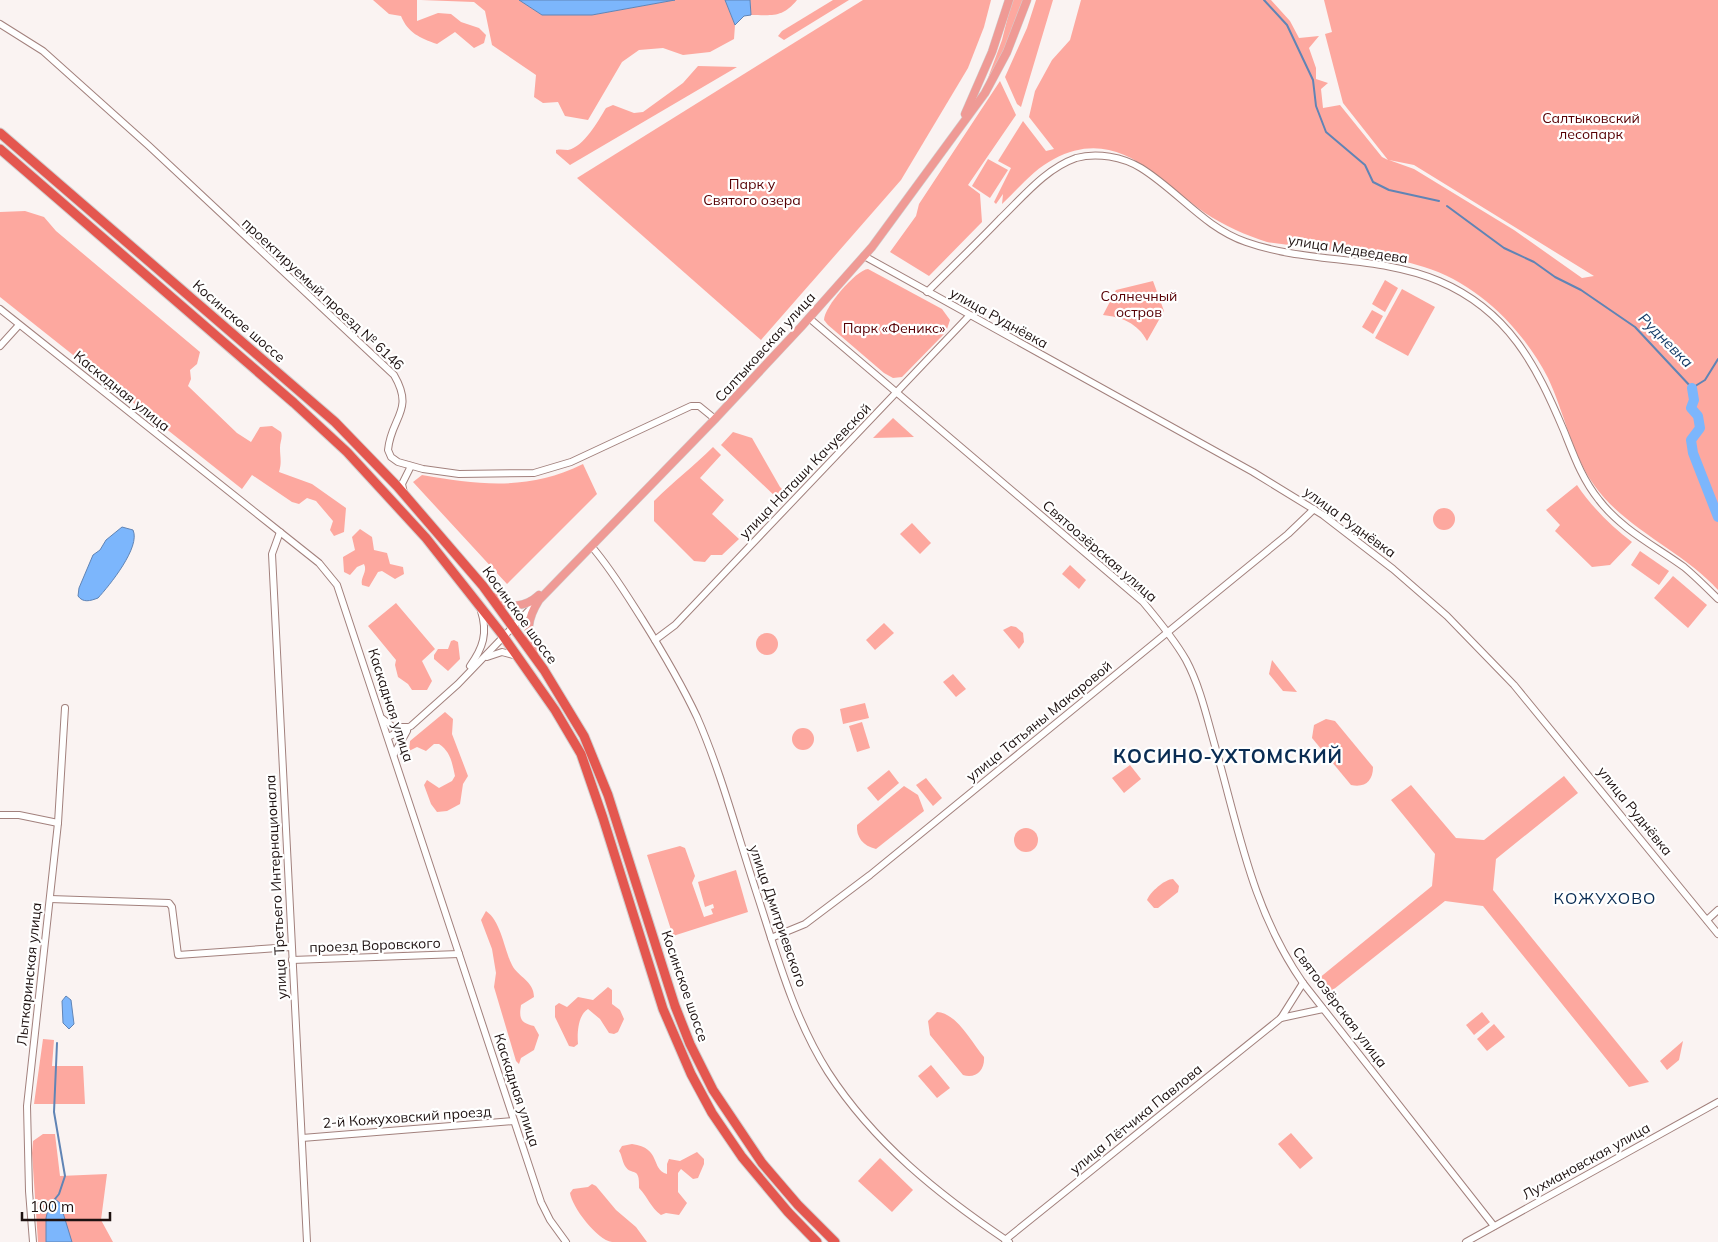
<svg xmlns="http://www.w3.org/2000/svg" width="1718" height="1242" font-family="Mulish,sans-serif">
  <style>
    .green { fill: #fda89f; fill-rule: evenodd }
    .water { fill: #7cb6fc; stroke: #6084b5 }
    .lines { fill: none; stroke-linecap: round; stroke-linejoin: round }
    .stream { stroke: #6084b5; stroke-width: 2 }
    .river { stroke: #7cb6fc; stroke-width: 10 }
    .minor-casing { stroke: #a2817d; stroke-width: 8 }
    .major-casing { stroke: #d2cfcf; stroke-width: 9 }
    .highway-casing { stroke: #d2cfcf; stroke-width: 11 }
    .minor { stroke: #fff; stroke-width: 6 }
    .major { stroke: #ef9a95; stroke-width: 8 }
    .highway { stroke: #e4574f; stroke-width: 9 }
    .labels { text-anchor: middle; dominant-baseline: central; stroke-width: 4.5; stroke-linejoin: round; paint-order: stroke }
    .park-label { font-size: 14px; fill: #570004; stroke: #fff }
    .street-label { font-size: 14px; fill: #1d1110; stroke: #fff }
    .water-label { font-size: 15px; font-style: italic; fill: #143b67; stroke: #fff }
    .quarter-label { font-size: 16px; letter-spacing: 1px; fill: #092c53; stroke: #fff }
    .district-label { font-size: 19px; font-weight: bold; letter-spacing: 1px; fill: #092c53; stroke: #fff }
  </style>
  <rect width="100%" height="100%" fill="#faf3f2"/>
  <!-- green -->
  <g class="green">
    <path d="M 373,0 L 417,0 L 417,21 L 438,13 L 451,14 L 461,22 L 479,28 L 486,35 L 484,43 L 474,48 L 455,32 L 437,44 C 420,38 408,33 401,16 L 389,14 Z"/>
    <polygon points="421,0 519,0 542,15 592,15 675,0 725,0 735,25 734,39 710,52 683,55 663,48 639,50 622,62 588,120 565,116 558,102 543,103 534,97 536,75 492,45 485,11 474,2"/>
    <path d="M 750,0 L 797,0 C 782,18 773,15 751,15 Z"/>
    <polygon points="833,0 849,0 784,40 778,36 782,31"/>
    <polygon points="863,0 991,0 984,27 968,68 901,180 761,340 577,178"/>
    <polygon points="1012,0 1024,0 1007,49 985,86 1002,40"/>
    <polygon points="1036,0 1053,0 1021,107 1017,104 1005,77 1027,28"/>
    <path d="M 1081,0 L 1271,0 L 1290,21 L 1299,38 L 1319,36 L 1309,48 L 1316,68 L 1316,79 L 1328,83 L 1321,89 L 1323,108 L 1340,105 L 1382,157 L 1388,160 L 1343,103 L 1325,34 L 1332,32 L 1324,0 L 1718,0 L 1718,590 C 1682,550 1626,530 1594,485 C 1572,454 1564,412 1548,378 C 1523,329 1477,283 1424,267 C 1374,251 1319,250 1267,242 C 1245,235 1225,226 1205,213 C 1158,180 1118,125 1054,159 C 1034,169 1018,189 1002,204 L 1003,194 L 996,204 L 994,202 L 1011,168 L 998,161 L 1023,121 L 1046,151 L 1054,149 L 1029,117 L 1035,91 L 1052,60 L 1070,40 ZM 1389,160 L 1414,165 L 1594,276 L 1582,278 L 1514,230 L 1414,169 Z"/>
    <path d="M 698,66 L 737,67 L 570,165 L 556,153 L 556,150 C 561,149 564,150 568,150 C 584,147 598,121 606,108 L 613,105 L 634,113 L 643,112 L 683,83 Z"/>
    <polygon points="1000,81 1016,115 968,185 980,194 982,222 929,276 890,252 916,216 919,204"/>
    <polygon points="988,159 1008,170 990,198 972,186"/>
    <path d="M 25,211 L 44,217 L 56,231 L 200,352 L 197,364 L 190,370 L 191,379 L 188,386 L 237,433 L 251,442 L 260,427 L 272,426 L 281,432 C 283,438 280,441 280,448 C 280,457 282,462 279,472 L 312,484 L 346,508 L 344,532 L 334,536 L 330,530 L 333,521 L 316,501 L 307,498 L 299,504 L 292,502 L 252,475 L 242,489 L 0,297 L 0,212 Z"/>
    <path d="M 868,269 L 942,309 L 950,320 L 946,332 L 902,377 L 893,378 L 884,373 L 828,325 L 824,320 C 824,307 856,270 868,269 Z"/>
    <polygon points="1385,280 1398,288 1385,312 1372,304"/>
    <path d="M 1153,281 L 1164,311 L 1147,341 C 1138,323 1121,317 1103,315 L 1116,290 Z"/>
    <polygon points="1402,289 1435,307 1408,356 1375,338"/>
    <polygon points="1372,310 1383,316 1373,334 1362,327"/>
    <polygon points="893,418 914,437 873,438"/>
    <polygon points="733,432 752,438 780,487 785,492 778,499 721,445"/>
    <path d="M 713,447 L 721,455 L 700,478 L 724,500 L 712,514 L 739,539 L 722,555 L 711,555 L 705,562 L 694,561 L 654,521 L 654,501 C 673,482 694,466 713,447 Z"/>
    <path d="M 583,464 L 597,494 L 507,584 L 413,482 L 422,475 C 480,485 528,491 583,464 Z"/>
    <path d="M 1577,485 C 1591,506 1611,526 1632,542 L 1610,565 L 1592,567 L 1555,531 L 1560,525 L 1546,510 Z"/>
    <circle cx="1444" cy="519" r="11"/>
    <polygon points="912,523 931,543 920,554 900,534"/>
    <path d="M 360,529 L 372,537 L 374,550 L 387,553 L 390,564 L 403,567 L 404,574 L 395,579 L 382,571 L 378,572 L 369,587 L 362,585 C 360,577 368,572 364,564 L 357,567 L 350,575 L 344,572 L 343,557 L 355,550 L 352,537 Z"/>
    <polygon points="1640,551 1669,571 1659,585 1631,565"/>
    <polygon points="1070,565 1086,580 1079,589 1062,574"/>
    <polygon points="1673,576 1707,605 1688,628 1654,598"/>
    <polygon points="396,603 435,649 422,661 432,681 427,690 412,690 408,684 398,677 395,665 396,660 368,626"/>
    <polygon points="884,623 894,633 875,650 866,640"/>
    <polygon points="1011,626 1016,627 1023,633 1024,642 1019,649 1003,630"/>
    <circle cx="767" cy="644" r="11"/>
    <polygon points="454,640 458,642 460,659 448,671 434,659 434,655 438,649 448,649 451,641"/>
    <polygon points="1272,660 1297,692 1283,691 1269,674"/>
    <polygon points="953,674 966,689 956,697 943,682"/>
    <polygon points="865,703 869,718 843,724 840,709"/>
    <path d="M 445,712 L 453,719 L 452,734 L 468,776 L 463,784 L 460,804 L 447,811 L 437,812 L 431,804 L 424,785 L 427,780 L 439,788 L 452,781 L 455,776 C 452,763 451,752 439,744 L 434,744 L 426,751 L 417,747 L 409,751 L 410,741 Z"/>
    <path d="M 1326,719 L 1335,721 L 1373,767 C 1373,781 1365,788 1351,785 L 1312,738 L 1314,725 Z"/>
    <polygon points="862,722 870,748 857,752 849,726"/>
    <circle cx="803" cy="739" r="11"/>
    <polygon points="1130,765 1141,779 1124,793 1112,778"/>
    <polygon points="889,770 899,783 878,801 867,788"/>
    <polygon points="1564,776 1578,793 1496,859 1493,890 1649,1082 1629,1087 1483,906 1445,901 1329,993 1318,979 1432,886 1435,854 1391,800 1411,785 1456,838 1484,840"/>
    <polygon points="926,778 942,798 933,806 916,785"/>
    <path d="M 904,786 L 918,795 L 924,811 L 876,849 C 863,846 856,837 857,825 Z"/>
    <circle cx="1026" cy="840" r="12"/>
    <polygon points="680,846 685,848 695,876 692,883 704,917 713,914 711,909 714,908 713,904 705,907 698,882 736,870 748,912 673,936 647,855"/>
    <path d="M 1173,879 L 1179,886 L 1178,892 L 1158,908 L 1154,908 L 1147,900 C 1150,892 1165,879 1173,879 Z"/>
    <path d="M 486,911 C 501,921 504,949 512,965 C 518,977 534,981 534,997 L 521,1005 C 519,1018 520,1023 534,1026 L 539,1035 L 534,1050 L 521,1058 L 519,1064 L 516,1061 L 494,987 L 496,973 L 492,949 L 481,920 Z"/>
    <path d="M 608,987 L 612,990 L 612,1004 L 620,1010 L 624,1019 L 618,1032 L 614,1034 L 609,1033 L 600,1019 L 588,1009 C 578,1015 577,1033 578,1044 L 574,1047 L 569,1046 L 555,1017 L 555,1006 L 559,1003 L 567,1007 L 578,997 L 593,1000 Z"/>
    <path d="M 937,1012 C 957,1013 972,1043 984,1057 C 985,1070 976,1079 963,1075 L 930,1035 L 928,1021 Z"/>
    <polygon points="1482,1012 1490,1022 1474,1035 1466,1025"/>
    <polygon points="1494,1024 1505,1037 1487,1051 1477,1039"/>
    <polygon points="43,1039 54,1040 52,1066 83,1066 85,1104 34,1104"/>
    <polygon points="1683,1041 1679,1060 1667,1070 1660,1061"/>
    <polygon points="931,1065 950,1088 937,1098 918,1076"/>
    <polygon points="1291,1133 1313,1158 1300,1169 1278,1144"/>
    <polygon points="43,1134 55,1134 60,1176 107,1174 101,1220 113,1242 38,1242 32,1153 33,1141"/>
    <path d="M 632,1144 C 662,1148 650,1169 667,1174 L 667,1164 L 669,1159 L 680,1161 L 697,1152 L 704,1159 L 704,1164 L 698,1178 L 693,1179 L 681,1169 L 678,1173 L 678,1192 L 687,1203 L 679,1215 L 666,1213 L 661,1215 C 650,1207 648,1197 639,1188 C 640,1165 632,1177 625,1166 C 622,1161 622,1155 619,1151 L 622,1146 Z"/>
    <polygon points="880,1158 913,1190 892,1212 858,1181"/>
    <path d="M 592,1184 L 596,1186 L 616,1210 L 636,1227 L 647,1242 C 636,1242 623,1242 612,1242 C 597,1240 572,1207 570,1193 L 573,1189 L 588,1187 Z"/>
  </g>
  <!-- water -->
  <g class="water">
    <polygon points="519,0 675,0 592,15 542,15"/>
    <polygon points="725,0 750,0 751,15 744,16 735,25"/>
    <path d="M 122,527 L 133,530 C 141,547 109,586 98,598 C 90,601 83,603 78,596 L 79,588 L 93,555 L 100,550 L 106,540 Z"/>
    <polygon points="66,996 71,1000 74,1024 69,1029 63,1023 62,1001"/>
    <polygon points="55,1199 60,1203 72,1242 46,1242 46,1218 50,1201"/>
  </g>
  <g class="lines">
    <!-- stream -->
    <g class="stream">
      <polyline points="1264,0 1287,25 1313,80 1316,106 1326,132 1365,165 1373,182 1389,190 1439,201"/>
      <polyline points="1447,206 1504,248 1534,262 1555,277 1581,290 1635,327 1692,388 1705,380 1718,359"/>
      <polyline points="55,1199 59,1194 65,1176 54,1112 57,1043"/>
    </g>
    <!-- river -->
    <polyline class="river" points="1692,388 1694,400 1691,408 1698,416 1700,428 1691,440 1693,453 1718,517"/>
    <!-- minor casing -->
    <g class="minor-casing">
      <g id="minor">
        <path d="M 0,24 L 43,51 L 149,146 L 394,375 C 415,411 391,417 388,450 L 391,457 L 398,462 L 423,469 L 459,474 L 534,473 L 571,462 L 691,406 L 699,406 L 715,419"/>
        <polyline points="864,256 1253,472 1323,515 1393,569 1447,616 1514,685 1718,934"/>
        <path d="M 927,292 C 951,268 976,244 1000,219 C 1023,197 1045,169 1076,158 C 1097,152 1123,157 1141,168 C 1178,191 1205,228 1246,242 C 1308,264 1378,255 1439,281 C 1509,311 1536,365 1564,431 C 1574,456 1582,479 1599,500 C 1621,529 1655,546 1684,567 C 1696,577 1707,588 1718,599"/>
        <polyline points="0,309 280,532 319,563 337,585 541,1202 550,1220 566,1242"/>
        <path d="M 809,318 L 1143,602 C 1159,621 1174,639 1186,660 C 1200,686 1207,718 1215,746 C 1239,830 1252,910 1303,983 L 1494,1226"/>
        <polyline points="0,346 19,325"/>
        <polyline points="404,493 402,484 411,466"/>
        <polyline points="280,532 272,554 307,1242"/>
        <path d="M 592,547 C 611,569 626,594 642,619 C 662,651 681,683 697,717 C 721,772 737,833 756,891 C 776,952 793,1017 828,1072 C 874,1143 939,1195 1009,1242"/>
        <polyline points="655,640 675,625 712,586 969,316"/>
        <polyline points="487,657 502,652 517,656"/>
        <path d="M 470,666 C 483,648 488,633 481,611"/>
        <polyline points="383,719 393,727 407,727"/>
        <polyline points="388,737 411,726 458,684 535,604"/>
        <polyline points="394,754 407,731"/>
        <polyline points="0,815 19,815 58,823"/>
        <polyline points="50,899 169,903 172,907 178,955 291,947"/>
        <polyline points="1707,920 1718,910"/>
        <polyline points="771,938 805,924 870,875 1288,534 1314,509"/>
        <polyline points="292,960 459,954"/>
        <polyline points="1281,1018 1323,1009"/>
        <polyline points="302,1138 514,1121"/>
        <polyline points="1005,1240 1281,1018 1303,983"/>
        <polyline points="33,1242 29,1191 27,1106 58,823 65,708"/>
        <polyline points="1466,1242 1718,1102"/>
      </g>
    </g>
    <!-- major casing -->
    <g class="major-casing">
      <g id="major">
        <polyline points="965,114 992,52 1009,0"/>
        <path d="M 494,597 C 508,609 525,608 539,595"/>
        <path d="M 534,653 C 526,632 527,619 539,600 L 715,419 L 801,327 L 872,247 L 985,93 L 1007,52 L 1027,0"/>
      </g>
    </g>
    <!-- highway casing -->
    <g class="highway-casing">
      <g id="highway">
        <polyline points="0,133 335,422 397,486 483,586 544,670 584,736 608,795 675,1006 690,1044 713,1090 762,1163 798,1205 835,1242"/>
        <polyline points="0,149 294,403 347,452 426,538 501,633 555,710 581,754 603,818 663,1009 691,1074 712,1113 742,1157 788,1212 817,1242"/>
      </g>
    </g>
    <!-- minor -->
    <use href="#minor" class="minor"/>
    <!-- major -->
    <use href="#major" class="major"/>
    <!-- highway -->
    <use href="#highway" class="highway"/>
  </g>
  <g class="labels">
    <!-- park labels -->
    <g class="park-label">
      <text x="1591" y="118">Салтыковский<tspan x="1591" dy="16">лесопарк</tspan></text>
      <text x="752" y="184">Парк у<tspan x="752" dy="16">Святого озера</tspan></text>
      <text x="1139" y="296">Солнечный<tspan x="1139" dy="16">остров</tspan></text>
      <text x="894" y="328">Парк «Феникс»</text>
    </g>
    <!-- street labels -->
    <g class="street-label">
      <text transform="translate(1348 249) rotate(9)">улица Медведева</text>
      <text transform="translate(323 294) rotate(43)">проектируемый проезд № 6146</text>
      <text transform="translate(999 318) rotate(29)">улица Руднёвка</text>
      <text transform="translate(239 321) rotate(41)">Косинское шоссе</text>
      <text transform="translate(765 347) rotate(-48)">Салтыковская улица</text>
      <text transform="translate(122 391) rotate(39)">Каскадная улица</text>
      <text transform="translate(805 471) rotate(-46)">улица Наташи Качуевской</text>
      <text transform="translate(1350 522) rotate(36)">улица Руднёвка</text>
      <text transform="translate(1100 551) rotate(41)">Святоозёрская улица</text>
      <text transform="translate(520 615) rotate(54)">Косинское шоссе</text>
      <text transform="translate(391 705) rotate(72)">Каскадная улица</text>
      <text transform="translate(1039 721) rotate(-39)">улица Татьяны Макаровой</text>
      <text transform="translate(1635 811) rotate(51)">улица Руднёвка</text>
      <text transform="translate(276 887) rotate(-93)">улица Третьего Интернационала</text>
      <text transform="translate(778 916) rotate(71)">улица Дмитриевского</text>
      <text transform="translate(375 945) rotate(-2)">проезд Воровского</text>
      <text transform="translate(29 974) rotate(-84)">Лыткаринская улица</text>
      <text transform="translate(685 986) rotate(71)">Косинское шоссе</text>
      <text transform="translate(1340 1007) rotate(53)">Святоозёрская улица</text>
      <text transform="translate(517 1090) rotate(72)">Каскадная улица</text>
      <text transform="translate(407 1117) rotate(-4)">2-й Кожуховский проезд</text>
      <text transform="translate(1136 1119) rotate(-39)">улица Лётчика Павлова</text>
      <text transform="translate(1586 1161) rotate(-29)">Лухмановская улица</text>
    </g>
    <!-- water labels -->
    <g class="water-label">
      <text transform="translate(1666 340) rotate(45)">Рудневка</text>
    </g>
    <!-- quarter labels -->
    <g class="quarter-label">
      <text x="1605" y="898">КОЖУХОВО</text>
    </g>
    <!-- district labels -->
    <g class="district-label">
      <text x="1228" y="756">КОСИНО-УХТОМСКИЙ</text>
    </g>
  </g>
  <!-- scale -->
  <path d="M22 1212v8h88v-8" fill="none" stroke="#1d1110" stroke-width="2.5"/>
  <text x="30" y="1212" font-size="15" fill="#1d1110" stroke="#ffffff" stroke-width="4" paint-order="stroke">100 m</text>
</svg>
